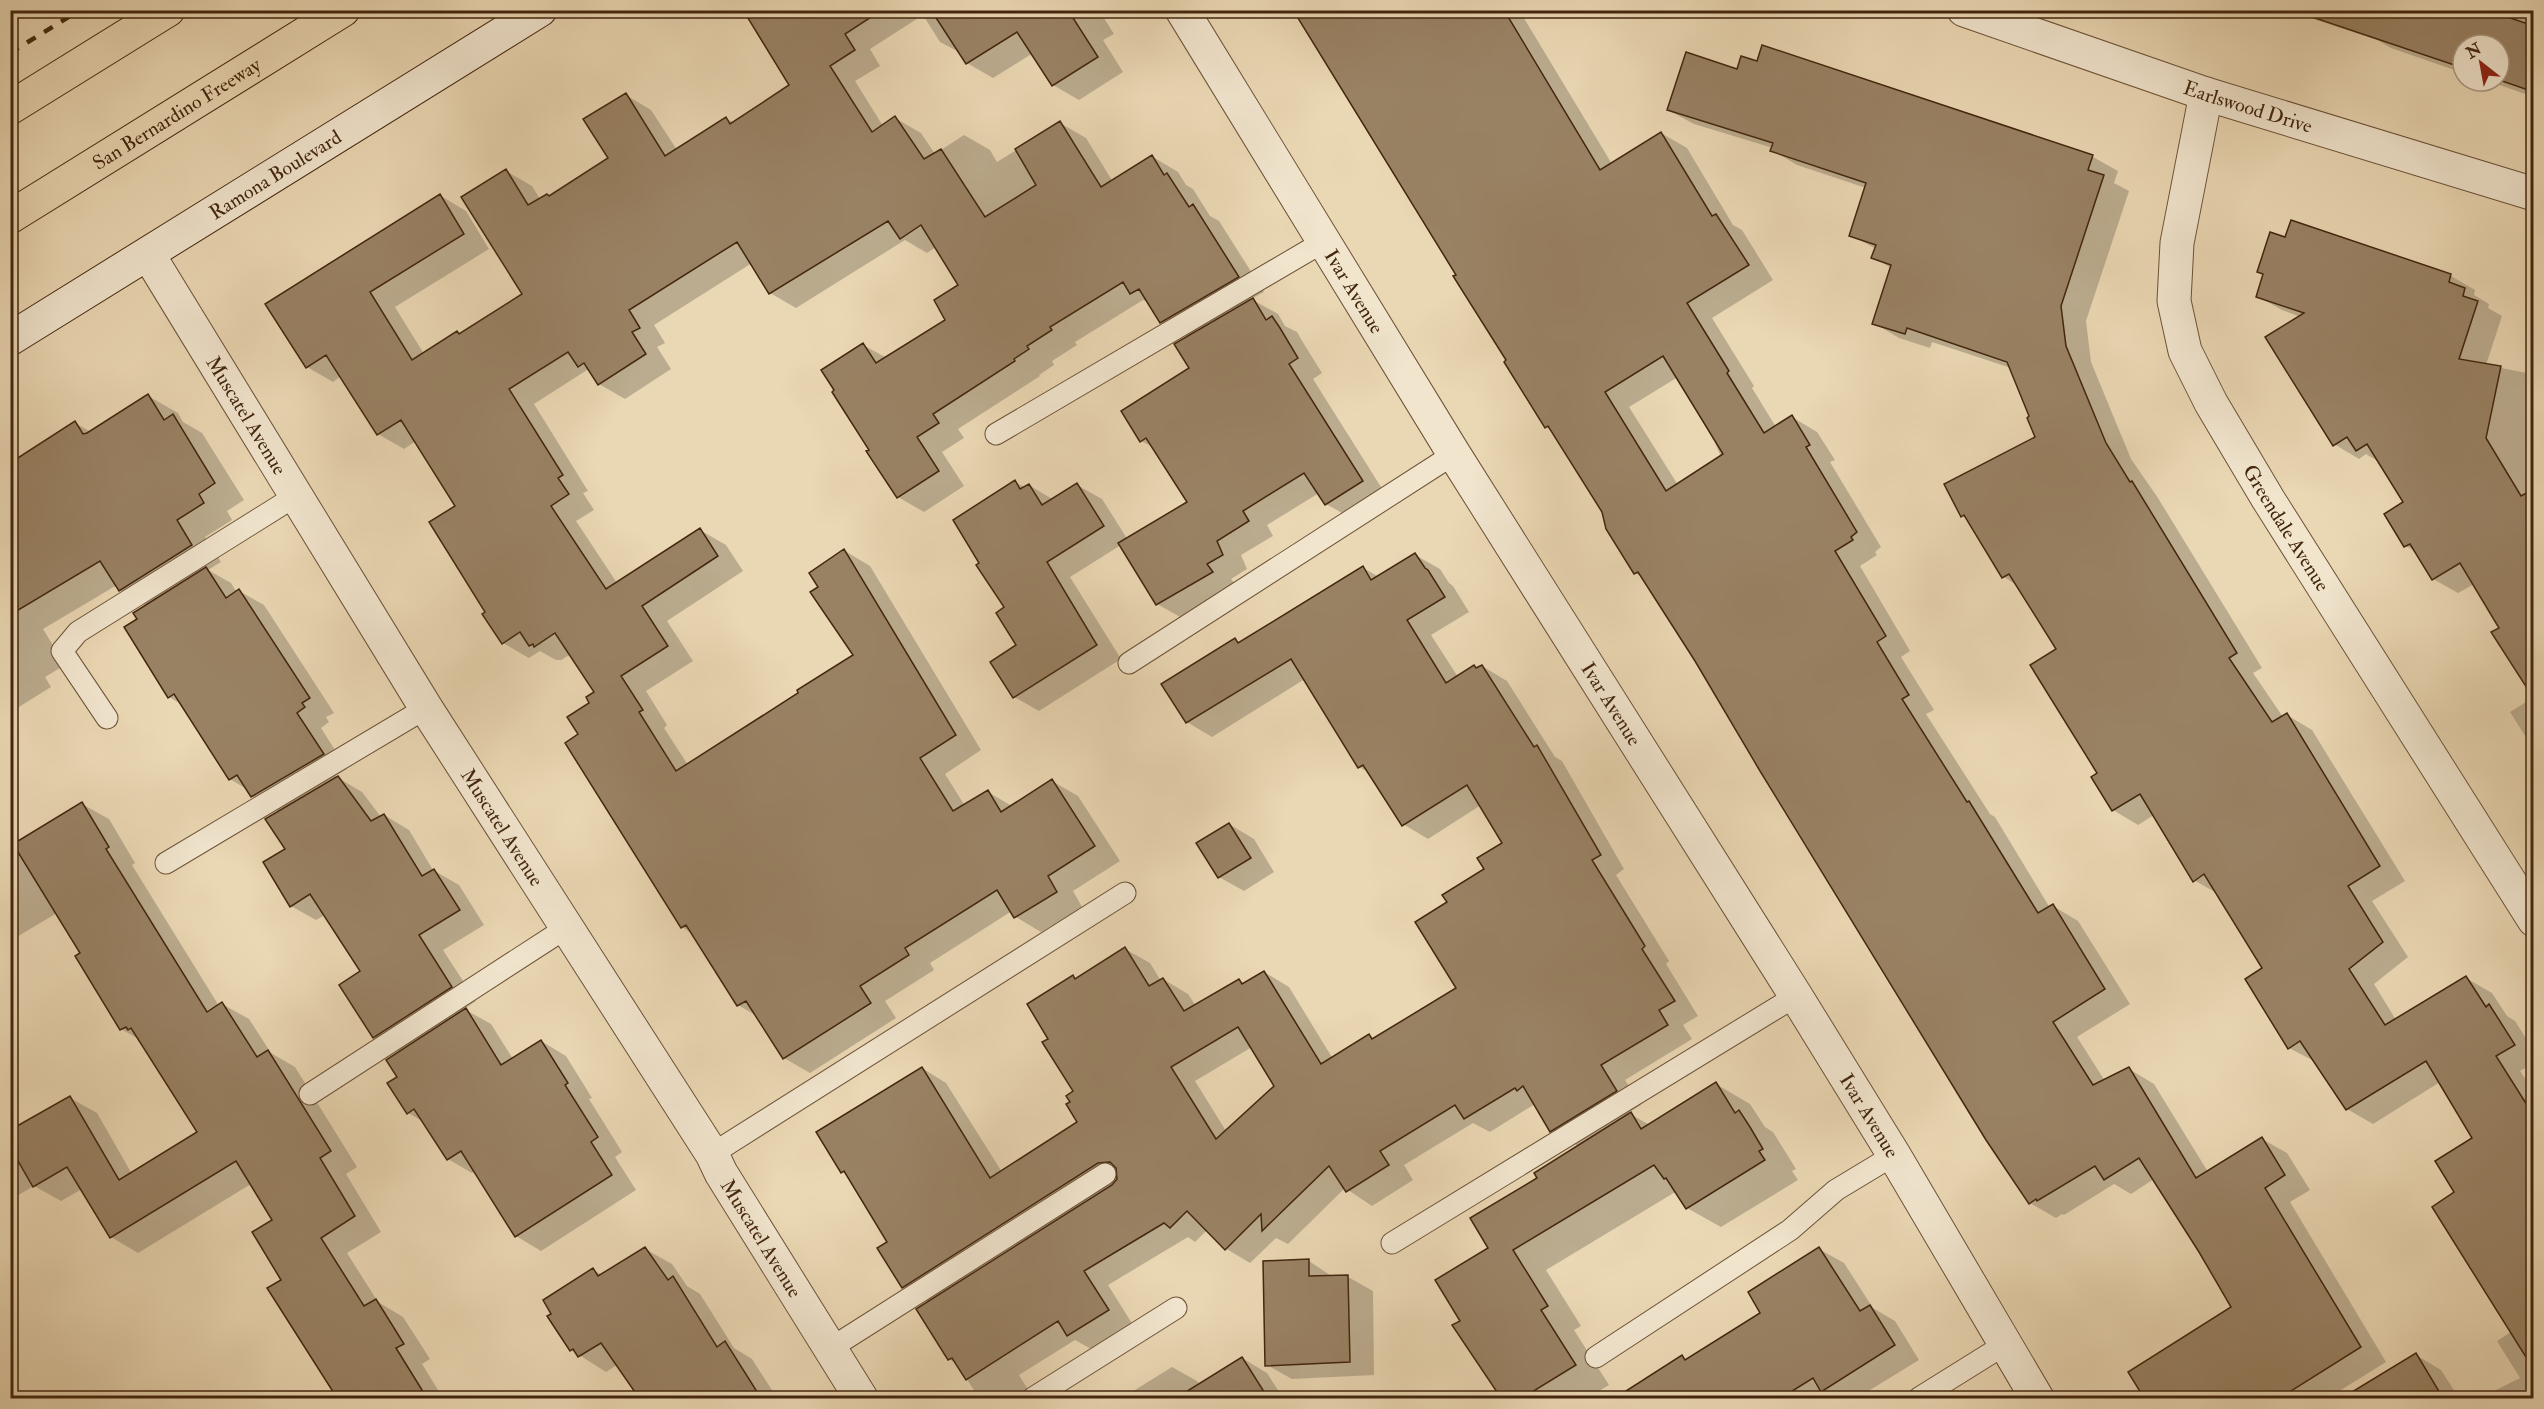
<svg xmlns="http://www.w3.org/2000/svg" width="2544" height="1409" font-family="'IM FELL Double Pica',serif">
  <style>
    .shadow { fill: #0003; fill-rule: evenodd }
    .building { fill: #998264; stroke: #42260e; stroke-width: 1.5; fill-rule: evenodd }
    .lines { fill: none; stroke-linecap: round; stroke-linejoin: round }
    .lane-casing { stroke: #6c5237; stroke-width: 23 }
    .street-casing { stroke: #6c5237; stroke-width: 35 }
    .secondary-casing { stroke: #42260e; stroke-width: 35 }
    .highway-casing { stroke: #42260e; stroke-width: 35 }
    .lane { stroke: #f1e5ce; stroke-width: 21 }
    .street { stroke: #f1e5ce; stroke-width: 33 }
    .secondary { stroke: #f1e5ce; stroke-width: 33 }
    .highway { stroke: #ead7b3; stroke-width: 33 }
    .rail { stroke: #42260e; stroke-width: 4.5; stroke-dasharray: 10 10; stroke-linecap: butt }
    .labels { text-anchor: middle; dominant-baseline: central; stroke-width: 4.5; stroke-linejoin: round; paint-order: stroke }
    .street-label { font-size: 20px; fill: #42260e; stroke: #f1e5ce }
  </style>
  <rect width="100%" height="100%" fill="#ead7b3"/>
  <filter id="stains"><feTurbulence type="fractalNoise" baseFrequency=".00333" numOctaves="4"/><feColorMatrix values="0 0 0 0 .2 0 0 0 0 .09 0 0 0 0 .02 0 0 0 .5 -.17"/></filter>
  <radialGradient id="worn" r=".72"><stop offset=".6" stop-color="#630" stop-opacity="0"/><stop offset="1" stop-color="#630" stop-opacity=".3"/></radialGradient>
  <!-- shadow -->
  <g class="shadow">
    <polygon points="746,10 1099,10 1114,34 1103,40 1123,72 1079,100 1053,85 1033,53 993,78 967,63 961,53 940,42 923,15 870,49 880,66 855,81 883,126 895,118 921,133 935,154 964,135 990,150 997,162 1060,123 1086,138 1113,182 1153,157 1178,172 1186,185 1193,189 1210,216 1219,221 1264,292 1251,299 1278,314 1285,326 1297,332 1304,344 1322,373 1313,379 1386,495 1351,518 1326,504 1319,493 1267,525 1273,536 1241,555 1247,569 1231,579 1237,587 1182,618 1157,604 1121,545 1070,577 1121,659 1039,711 1014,697 992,662 1018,646 1006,608 1015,482 1024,487 1029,485 1054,500 1077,485 1102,499 1128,540 1190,502 1155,448 1141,441 1191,369 1189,337 1161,322 1150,303 1143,300 1075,342 1077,345 1052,361 1054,365 1039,375 1040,376 958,429 964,438 942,452 964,486 924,512 898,497 871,450 863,345 887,358 947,320 960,286 936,247 927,253 905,240 796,308 770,293 752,263 654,325 665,343 657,347 671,369 625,399 599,384 593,374 587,370 534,404 588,491 583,493 594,510 576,521 617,583 700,530 726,545 743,571 667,621 693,661 646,691 667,725 664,728 688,765 800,693 855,656 820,588 845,551 870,566 981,750 945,774 965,806 988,792 1012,806 1052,781 1078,796 1120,861 1073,891 1082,907 1041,932 1016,917 1012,911 930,963 934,970 885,1001 896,1018 810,1073 784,1058 757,1016 738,1005 693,934 682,927 567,743 580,735 596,692 571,654 561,660 556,660 540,651 529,658 503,643 487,613 457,507 416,441 404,449 378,434 341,376 333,382 307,367 441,196 466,211 489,249 395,307 424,354 460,335 524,294 506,171 532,186 540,199 550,197 610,158 626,95 651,110 677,150 726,118 734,123 791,85"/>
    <path d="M 1314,10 L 1519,10 L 1612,164 L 1661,133 L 1687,148 L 1733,225 L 1742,230 L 1773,280 L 1712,318 L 1754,386 L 1752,388 L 1776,427 L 1792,417 L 1817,432 L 1835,460 L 1830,462 L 1881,547 L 1875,552 L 1877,555 L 1860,566 L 1910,651 L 1901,657 L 1934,710 L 1926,714 L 1990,814 L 1995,817 L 2050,908 L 2053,906 L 2078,921 L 2130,1004 L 2077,1037 L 2105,1081 L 2129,1069 L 2154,1084 L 2208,1172 L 2262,1139 L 2287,1153 L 2310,1190 L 2290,1202 L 2386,1362 L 2328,1398 L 2146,1398 L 2130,1373 L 2233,1308 L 2200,1252 L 2154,1179 L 2131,1194 L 2114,1184 L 2064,1215 L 2062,1214 L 2056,1218 L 2030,1203 L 1697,661 L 1644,578 L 1635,573 L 1603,511 L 1553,431 L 1546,427 L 1458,275 ZM 1678,377 L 1707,424 L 1721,457 L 1678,485 L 1629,407 Z"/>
    <polygon points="2286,10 2534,10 2534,97 2488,81 2499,81 2499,45 2463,45 2463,73 2391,48 2377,40"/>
    <polygon points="1763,47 2093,157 2118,171 2114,183 2129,191 2086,321 2091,362 2131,459 2158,498 2262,668 2253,673 2283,717 2287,715 2312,730 2405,881 2372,901 2408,957 2374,984 2396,1020 2466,978 2492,993 2507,1016 2515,1021 2534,1051 2534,1063 2520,1071 2534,1092 2534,1398 2480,1398 2520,1378 2497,1341 2511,1332 2457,1193 2474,1139 2440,1082 2373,1124 2347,1109 2316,1062 2289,1048 2264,969 2218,894 2194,880 2154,815 2138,825 2113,810 2058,649 2018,586 2004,577 1967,518 1962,516 2037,437 2031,417 2011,368 1932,342 1930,348 1899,338 1874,323 1891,268 1873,257 1876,249 1851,235 1866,188 1797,165 1772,150 1773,148 1694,124 1668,110 1758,63"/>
    <polygon points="2292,222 2451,276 2475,290 2474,295 2489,304 2488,308 2502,316 2486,365 2527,373 2534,356 2534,697 2501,628 2474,584 2458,593 2433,579 2417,552 2406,546 2405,502 2381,463 2366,454 2359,459 2334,444 2301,317 2282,310 2257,296"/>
    <polygon points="148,396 178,413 183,422 202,433 244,500 227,511 232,520 205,537 221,562 208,570 231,583 237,593 239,591 264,605 334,713 326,717 329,722 321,728 347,769 335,776 362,792 381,817 384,815 409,830 433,870 459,885 484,925 443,950 476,1001 464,1009 491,1024 513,1059 541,1041 566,1056 592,1098 589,1099 622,1152 615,1157 636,1190 541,1251 516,1236 475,1171 472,1173 448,1159 424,1122 408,1113 399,1077 400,1052 374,1037 362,972 325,915 316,920 291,906 287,850 280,812 252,796 248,790 230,779 181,704 169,697 139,619 147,606 120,590 117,585 43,629 65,665 45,677 51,687 14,710 10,708 10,464 75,423 91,432"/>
    <path d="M 1415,555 L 1440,569 L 1449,583 L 1453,586 L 1469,612 L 1431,635 L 1458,677 L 1482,666 L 1507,681 L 1555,757 L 1562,761 L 1624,869 L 1616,875 L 1669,961 L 1666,964 L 1698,1016 L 1683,1025 L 1692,1039 L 1625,1080 L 1641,1105 L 1628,1113 L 1650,1125 L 1716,1084 L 1750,1104 L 1765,1127 L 1773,1132 L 1783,1148 L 1796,1169 L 1792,1171 L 1798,1180 L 1721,1227 L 1687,1208 L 1677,1191 L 1546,1270 L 1581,1326 L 1574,1330 L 1609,1385 L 1587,1398 L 1502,1398 L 1455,1326 L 1462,1321 L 1490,1248 L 1539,1178 L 1578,1146 L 1551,1130 L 1535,1104 L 1490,1132 L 1473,1123 L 1404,1165 L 1413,1180 L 1372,1206 L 1345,1188 L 1288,1244 L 1276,1238 L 1250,1263 L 1225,1248 L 1207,1230 L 1195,1242 L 1188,1237 L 1108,1285 L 1133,1325 L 1093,1350 L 1075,1340 L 1019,1375 L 1033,1398 L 979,1398 L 957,1364 L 949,1359 L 918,1310 L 930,1302 L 903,1287 L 889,1242 L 849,1176 L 842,1172 L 922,1068 L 946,1083 L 1002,1172 L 1080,1122 L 1072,1103 L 1075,1092 L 1050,1039 L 1073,977 L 1077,979 L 1125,949 L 1150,963 L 1161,981 L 1163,979 L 1188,994 L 1196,1006 L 1239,980 L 1245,984 L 1264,972 L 1289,987 L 1333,1059 L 1369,1036 L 1374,1039 L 1458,989 L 1449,902 L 1486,869 L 1504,843 L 1481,805 L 1428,839 L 1403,824 L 1370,773 L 1359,767 L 1305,679 L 1212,737 L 1187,722 L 1235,640 L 1240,643 L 1363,568 L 1379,577 ZM 1252,1047 L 1276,1086 L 1226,1131 L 1195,1081 Z"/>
    <polygon points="2534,697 2534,750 2510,712"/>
    <polygon points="82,804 109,819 135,863 132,865 219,1006 222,1004 249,1019 271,1053 295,1067 357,1167 346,1174 381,1232 347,1253 378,1302 403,1317 430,1359 422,1364 443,1398 339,1398 270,1289 283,1280 274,1221 251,1184 138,1253 111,1237 82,1189 61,1201 34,1186 10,1200 10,1132 70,1098 97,1113 132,1174 199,1132 142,1041 121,1029 82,954 57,913 10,941 10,848"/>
    <polygon points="1229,824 1254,839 1274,872 1244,891 1219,877"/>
    <polygon points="645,1249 672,1264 687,1286 700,1294 734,1348 752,1359 777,1398 641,1398 617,1365 606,1372 571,1350 593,1270 602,1275"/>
    <polygon points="1819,1249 1844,1263 1873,1308 1895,1321 1919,1360 1857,1398 1836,1398 1832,1396 1828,1398 1648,1398 1639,1385 1682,1357 1687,1360 1762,1313"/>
    <polygon points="1309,1261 1333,1277 1348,1277 1373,1291 1374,1375 1292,1379 1267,1365"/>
    <polygon points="2416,1355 2441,1370 2459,1398 2364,1398 2359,1390"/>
    <polygon points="1242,1358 1267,1373 1283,1398 1122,1398 1172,1367 1197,1381 1200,1385"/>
    <polygon points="10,1390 14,1391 28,1398 10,1398"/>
  </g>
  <!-- building -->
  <g class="building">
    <polygon points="743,10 882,10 845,34 855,50 830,66 872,132 895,116 924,159 941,149 985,217 1036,185 1015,149 1060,121 1101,187 1152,155 1164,175 1167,173 1189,207 1193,204 1239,277 1160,323 1139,289 1130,294 1123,282 1050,327 1052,330 1027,346 1029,349 1014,359 1015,361 933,414 939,423 917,437 939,471 897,498 866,451 869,450 832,392 834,390 821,370 863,343 876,363 945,320 934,300 958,285 921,225 900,239 888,221 769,294 737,242 629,310 640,328 632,332 646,354 598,385 584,363 578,367 568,352 509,389 563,475 558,478 569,494 551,506 606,589 700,528 718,556 642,606 668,646 621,676 643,710 639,712 676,771 798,693 797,690 853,655 810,592 818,587 809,573 844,549 956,735 920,758 953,811 988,790 1001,812 1052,779 1095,846 1048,876 1057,892 1014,918 997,890 905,948 909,955 860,986 871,1003 783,1059 746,1001 737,1006 686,925 681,928 565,743 578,734 567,717 589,703 586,697 594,692 555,633 534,647 533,644 529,646 520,632 502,644 482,614 485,612 429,522 455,506 401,420 377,435 326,355 306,368 265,304 440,194 464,234 370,292 412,360 457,331 459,334 522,294 461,197 506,169 528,205 547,194 549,196 608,158 583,119 626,93 665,156 726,117 730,124 789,85"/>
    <polygon points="931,10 1068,10 1098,57 1052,86 1017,32 966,64"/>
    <path d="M 1293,10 L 1504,10 L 1600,170 L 1661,132 L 1712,216 L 1716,214 L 1749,265 L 1687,303 L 1729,371 L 1727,373 L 1764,433 L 1792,415 L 1810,445 L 1806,447 L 1857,532 L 1851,537 L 1853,540 L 1835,551 L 1886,636 L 1877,642 L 1909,695 L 1902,699 L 1967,802 L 1969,801 L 2038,913 L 2053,904 L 2105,989 L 2053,1022 L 2093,1085 L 2129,1067 L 2196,1178 L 2262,1137 L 2285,1175 L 2265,1188 L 2361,1347 L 2280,1398 L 2144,1398 L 2128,1372 L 2231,1307 L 2199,1252 L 2139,1158 L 2104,1180 L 2095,1166 L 2037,1201 L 2036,1199 L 2029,1204 L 1986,1140 L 1760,771 L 1695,661 L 1638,572 L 1634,574 L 1606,529 L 1602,512 L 1548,426 L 1545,428 L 1504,362 L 1506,360 L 1453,276 L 1456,275 ZM 1663,356 L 1723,454 L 1666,491 L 1605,392 Z"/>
    <polygon points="2313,10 2487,10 2534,26 2534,92 2499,80 2499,45 2463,45 2463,68 2312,17"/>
    <polygon points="1762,45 2093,155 2088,170 2104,175 2061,306 2066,346 2106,443 2130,482 2132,481 2237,653 2229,658 2272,722 2287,713 2380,866 2348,886 2383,942 2349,969 2385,1025 2466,976 2486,1007 2489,1004 2515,1045 2496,1056 2534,1116 2534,1370 2432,1207 2454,1192 2435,1161 2472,1138 2426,1061 2346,1110 2300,1041 2288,1049 2245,979 2262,968 2204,874 2193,882 2140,794 2112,811 2091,777 2097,773 2030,665 2056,649 2009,574 2002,578 1964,515 1961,517 1944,484 2035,437 2027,418 2029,416 2007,362 1907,328 1905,334 1872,324 1891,265 1871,258 1876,245 1849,236 1866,183 1770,151 1773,143 1667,110 1686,52 1737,69 1741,56 1757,61"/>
    <polygon points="2291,220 2451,274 2449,282 2465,288 2463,296 2478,301 2459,359 2501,366 2486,438 2521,496 2534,489 2534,699 2491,632 2499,628 2460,563 2432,580 2410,544 2404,547 2384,514 2403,502 2367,444 2356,451 2347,437 2333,446 2265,337 2304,313 2256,297 2263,274 2257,272 2270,232 2285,237"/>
    <polygon points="1253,298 1266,320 1272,316 1280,328 1298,358 1289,364 1363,481 1325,505 1304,473 1243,511 1249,521 1217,541 1223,555 1207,564 1213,572 1156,605 1118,543 1187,502 1146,438 1140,442 1121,411 1189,368 1174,344"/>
    <polygon points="148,394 164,420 173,414 215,483 199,494 204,503 177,520 192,545 119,591 100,561 10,615 10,463 75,421 83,434 87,433"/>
    <polygon points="1015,480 1020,489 1029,484 1042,505 1077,483 1104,526 1047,562 1097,645 1013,698 990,662 1016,645 996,613 1004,607 976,565 979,563 953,520"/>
    <path d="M 1415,553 L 1425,568 L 1428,570 L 1445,597 L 1407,620 L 1446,683 L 1474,665 L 1476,668 L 1482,665 L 1534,747 L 1537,745 L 1601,855 L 1592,860 L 1645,946 L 1642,949 L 1675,1001 L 1659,1010 L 1668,1025 L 1601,1065 L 1617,1091 L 1550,1132 L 1523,1086 L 1517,1091 L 1515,1088 L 1464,1119 L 1455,1105 L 1380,1151 L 1389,1165 L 1346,1192 L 1329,1166 L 1262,1231 L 1261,1214 L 1225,1250 L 1187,1211 L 1170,1228 L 1164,1223 L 1084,1271 L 1109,1310 L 1067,1336 L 1058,1321 L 966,1380 L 952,1358 L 948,1360 L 916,1309 L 1112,1185 L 1117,1179 L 1116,1168 L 1110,1162 L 1098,1163 L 902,1288 L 877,1248 L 887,1242 L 844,1171 L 841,1173 L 816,1132 L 922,1067 L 990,1178 L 1077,1122 L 1066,1104 L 1070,1102 L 1066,1096 L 1073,1091 L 1042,1042 L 1048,1039 L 1027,1004 L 1073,975 L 1075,979 L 1125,947 L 1149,986 L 1163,978 L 1184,1011 L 1239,979 L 1242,984 L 1264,971 L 1321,1064 L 1369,1034 L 1372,1039 L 1456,988 L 1415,922 L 1447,902 L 1442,895 L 1484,869 L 1477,858 L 1502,843 L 1467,785 L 1402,826 L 1363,765 L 1358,768 L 1291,659 L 1186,723 L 1161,684 L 1235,638 L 1238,643 L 1363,566 L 1371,580 ZM 1238,1027 L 1274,1086 L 1216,1139 L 1171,1067 Z"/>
    <polygon points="206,567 226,598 239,589 310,698 302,703 305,707 297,713 324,754 251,797 237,775 229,780 174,694 168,698 124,627 137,619 133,613"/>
    <polygon points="338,776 371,821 384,814 422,876 434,869 460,910 419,935 452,987 373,1038 339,985 360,971 310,894 290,907 263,862 285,849 265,819"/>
    <polygon points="82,802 109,847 106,849 207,1012 222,1002 257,1057 268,1050 331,1151 320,1158 355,1216 321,1238 364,1306 376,1299 404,1344 396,1348 427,1398 337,1398 267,1288 281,1280 252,1232 272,1220 236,1161 110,1238 67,1167 33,1187 10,1147 10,1130 70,1096 119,1180 197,1132 131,1028 128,1030 126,1027 120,1030 75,956 80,953 13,844"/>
    <polygon points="1229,823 1251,858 1218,878 1196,843"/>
    <polygon points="466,1008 501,1065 541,1040 568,1083 565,1085 598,1137 591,1142 612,1175 515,1237 461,1151 447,1160 414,1109 407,1114 387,1083 397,1077 386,1060"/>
    <polygon points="1716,1082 1735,1113 1739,1110 1750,1127 1763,1149 1759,1151 1765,1160 1686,1209 1666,1178 1664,1179 1654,1165 1513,1250 1548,1306 1541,1310 1576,1365 1522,1398 1501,1398 1452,1325 1460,1321 1435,1280 1488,1248 1470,1218 1537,1178 1534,1173 1631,1112 1641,1129"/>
    <polygon points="645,1247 668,1280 673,1276 717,1347 725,1341 761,1398 639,1398 601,1343 578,1357 573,1349 570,1351 547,1316 551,1314 543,1300 593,1268 598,1276"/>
    <polygon points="1819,1247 1860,1311 1870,1305 1895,1345 1821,1392 1813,1378 1781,1398 1615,1398 1682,1355 1685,1360 1760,1313 1748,1292"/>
    <polygon points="1309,1259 1309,1276 1348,1275 1350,1362 1265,1366 1263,1261"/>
    <polygon points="2416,1353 2443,1398 2342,1398"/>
    <polygon points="1242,1357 1268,1398 1176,1398"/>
  </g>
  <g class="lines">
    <!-- lane casing -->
    <g class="lane-casing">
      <g id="lane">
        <polyline points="996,434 1323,242"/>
        <polyline points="1129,663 1454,454"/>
        <polyline points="107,718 62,651 78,632 294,497"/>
        <polyline points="166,863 426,708"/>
        <polyline points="310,1094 566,928"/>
        <polyline points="712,1154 1125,893"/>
        <polyline points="1392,1243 1796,996"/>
        <polyline points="831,1348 1105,1174"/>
        <polyline points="1596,1357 1790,1230 1836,1190 1894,1155"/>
        <polyline points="1033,1398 1176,1308"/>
        <polyline points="1919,1398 2004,1345"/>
      </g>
    </g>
    <!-- street casing -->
    <g class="street-casing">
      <g id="street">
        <path id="s1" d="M 1182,10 L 1454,454 L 1796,996 L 1894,1155 L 2037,1398"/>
        <path id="s2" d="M 1964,10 L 2206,94 L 2534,194"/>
        <path id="s3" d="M 2206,94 L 2177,243 L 2174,301 L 2185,351 L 2211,403 L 2268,499 L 2534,920"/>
        <path id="s4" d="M 148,254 L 426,708 L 712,1154 L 721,1173 L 861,1398"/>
      </g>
    </g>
    <!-- secondary casing -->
    <g class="secondary-casing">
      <g id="secondary">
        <path id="s5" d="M 10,339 L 540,10"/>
      </g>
    </g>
    <!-- highway casing -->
    <g class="highway-casing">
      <g id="highway">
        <polyline points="10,108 168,10"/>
        <path id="s6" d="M 10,217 L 343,10"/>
      </g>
    </g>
    <!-- lane -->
    <use href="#lane" class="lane"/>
    <!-- street -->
    <use href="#street" class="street"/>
    <!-- secondary -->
    <use href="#secondary" class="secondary"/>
    <!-- highway -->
    <use href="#highway" class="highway"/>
    <!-- rail -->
    <polyline class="rail" points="10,53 80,10"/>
  </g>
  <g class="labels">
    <!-- street labels -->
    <g class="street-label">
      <text stroke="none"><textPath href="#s2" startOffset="300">Earlswood Drive</textPath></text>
      <text stroke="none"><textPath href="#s6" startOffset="196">San Bernardino Freeway</textPath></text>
      <text stroke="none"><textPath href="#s5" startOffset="312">Ramona Boulevard</textPath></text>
      <text stroke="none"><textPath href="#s1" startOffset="330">Ivar Avenue</textPath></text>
      <text stroke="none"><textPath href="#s4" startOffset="189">Muscatel Avenue</textPath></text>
      <text stroke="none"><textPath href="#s3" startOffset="465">Greendale Avenue</textPath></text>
      <text stroke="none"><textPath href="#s1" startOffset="816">Ivar Avenue</textPath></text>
      <text stroke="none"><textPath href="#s4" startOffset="674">Muscatel Avenue</textPath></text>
      <text stroke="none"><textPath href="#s1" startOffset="1302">Ivar Avenue</textPath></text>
      <text stroke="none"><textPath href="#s4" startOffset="1160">Muscatel Avenue</textPath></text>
    </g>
  </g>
  <!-- margin -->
  <rect width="2544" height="1409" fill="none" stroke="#ead7b3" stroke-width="36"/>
  <rect x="12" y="12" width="2520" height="1385" fill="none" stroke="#42260e" stroke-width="3"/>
  <rect x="18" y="18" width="2508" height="1373" fill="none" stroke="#42260e" stroke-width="1.5"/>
  <!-- north arrow -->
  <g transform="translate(2481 63) rotate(329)"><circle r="28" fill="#f1e5ce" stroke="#ab9981" stroke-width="1.5"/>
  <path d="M0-4.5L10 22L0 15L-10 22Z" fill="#8f2418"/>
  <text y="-9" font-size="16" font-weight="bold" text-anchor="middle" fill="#42260e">N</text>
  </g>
  <rect width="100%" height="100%" filter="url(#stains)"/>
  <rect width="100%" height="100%" fill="url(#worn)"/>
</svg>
